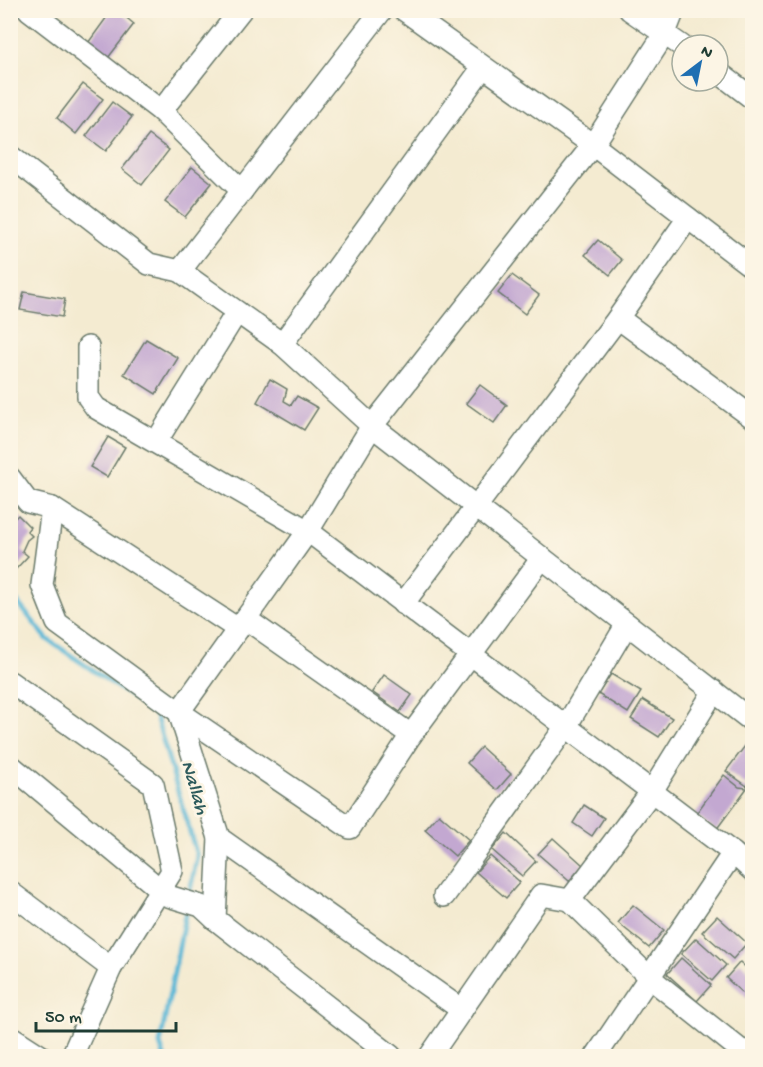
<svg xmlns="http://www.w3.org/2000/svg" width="763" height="1067" font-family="'Gochi Hand',sans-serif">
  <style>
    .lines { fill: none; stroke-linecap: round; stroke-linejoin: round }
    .stream { stroke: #57b6d5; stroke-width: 5 }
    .building { fill: #c3a8d1 }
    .street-casing { stroke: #6a7a6b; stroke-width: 24 }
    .secondary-casing { stroke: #6a7a6b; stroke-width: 33 }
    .street { stroke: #fff; stroke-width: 21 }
    .secondary { stroke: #fff; stroke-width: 30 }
    .labels { text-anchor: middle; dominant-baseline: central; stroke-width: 6; stroke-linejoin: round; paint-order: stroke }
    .water-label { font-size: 20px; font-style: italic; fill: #2d5b5c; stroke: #fcf5e5 }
  </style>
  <rect width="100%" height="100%" fill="#fcf5e5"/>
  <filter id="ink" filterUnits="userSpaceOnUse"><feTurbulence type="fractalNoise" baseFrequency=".0167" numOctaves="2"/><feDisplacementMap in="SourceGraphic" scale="12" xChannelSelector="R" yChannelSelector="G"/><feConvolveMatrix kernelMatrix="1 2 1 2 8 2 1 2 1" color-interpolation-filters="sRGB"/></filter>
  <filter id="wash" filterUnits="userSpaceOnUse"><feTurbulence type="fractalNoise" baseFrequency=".008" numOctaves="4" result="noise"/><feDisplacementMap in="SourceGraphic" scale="24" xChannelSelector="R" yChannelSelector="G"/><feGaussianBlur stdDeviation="1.35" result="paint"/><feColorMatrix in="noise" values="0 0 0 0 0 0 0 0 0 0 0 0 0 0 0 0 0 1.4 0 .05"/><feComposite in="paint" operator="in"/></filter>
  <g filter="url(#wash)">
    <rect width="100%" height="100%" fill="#f4ebd1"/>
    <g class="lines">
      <!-- stream -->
      <g class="stream">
        <polyline points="10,593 47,639 155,713 197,856 189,896"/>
        <polyline points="164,1056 160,1044 187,905"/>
      </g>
    </g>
    <g id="blocks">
      <!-- building -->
      <g class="building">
        <polygon points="112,10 117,10 134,24 108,58 88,43"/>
        <polygon points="83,84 103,99 76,134 57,118"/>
        <polygon points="112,102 132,117 106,151 86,136"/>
        <polygon points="149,135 169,150 142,185 122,169"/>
        <polygon points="192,167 212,183 185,217 165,202"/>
        <polygon points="598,240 622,260 610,275 585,255"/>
        <polygon points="512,275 539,295 525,314 498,293"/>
        <polygon points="24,292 65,299 62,317 20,310"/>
        <polygon points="146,339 178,358 156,394 124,374"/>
        <polygon points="270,379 287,389 284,401 291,405 297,396 318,408 304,430 257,402"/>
        <polygon points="480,385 507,405 494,423 466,403"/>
        <polygon points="108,437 125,447 107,477 90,467"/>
        <polygon points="18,515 30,527 27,531 32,536 27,540 22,551 28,556 16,569 10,563 10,523"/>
        <polygon points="611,674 641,692 628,713 598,694"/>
        <polygon points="384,675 412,695 400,712 372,692"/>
        <polygon points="643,700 672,718 659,737 631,719"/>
        <polygon points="748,742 752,745 752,778 747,786 726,771"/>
        <polygon points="481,747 511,774 497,790 467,763"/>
        <polygon points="724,775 739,787 747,788 716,830 695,815"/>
        <polygon points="584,805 604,818 592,836 573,823"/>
        <polygon points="439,814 469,840 455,856 425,830"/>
        <polygon points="506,833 536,861 522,876 492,850"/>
        <polygon points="553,838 583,865 569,881 538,854"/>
        <polygon points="490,856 520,882 506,898 476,872"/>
        <polygon points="633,905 664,930 649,948 618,923"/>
        <polygon points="717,916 747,943 733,959 702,932"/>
        <polygon points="696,938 726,965 712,981 681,954"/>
        <polygon points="681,958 711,985 697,1001 667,974"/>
        <polygon points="740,962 752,973 752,1002 726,978"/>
      </g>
    </g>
  </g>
  <g filter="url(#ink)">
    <use href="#blocks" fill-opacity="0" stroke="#6a7a6b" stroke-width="1.5"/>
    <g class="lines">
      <!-- street casing -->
      <g class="street-casing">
        <g id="street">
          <polyline points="29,10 161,111"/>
          <polyline points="241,10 161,111 242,191"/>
          <polyline points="404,10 593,145 752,267"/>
          <polyline points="630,10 682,46"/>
          <polyline points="674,10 665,33 593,145 372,426 752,721"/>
          <polyline points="483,67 282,344 372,426 308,531 733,853"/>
          <polyline points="718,72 752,98"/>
          <polyline points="10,156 149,264 180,271"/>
          <polyline points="688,218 618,318 752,417"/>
          <polyline points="282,344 180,271 382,10"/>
          <polyline points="88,347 88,397 96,408 308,531 179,712 219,838 462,1010"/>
          <polyline points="156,442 237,312"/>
          <polyline points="10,478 28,502 52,508 238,629"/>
          <polyline points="52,508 42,585 57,623 179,712 350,828 411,735 542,558"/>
          <polyline points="403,604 618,318"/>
          <polyline points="246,619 411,735"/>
          <polyline points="10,682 153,784 172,871 111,968 72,1056"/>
          <polyline points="714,691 652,791 570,900 650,978 748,1056"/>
          <polyline points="10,765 168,896 201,906 215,919"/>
          <polyline points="219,838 215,919 391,1056"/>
          <polyline points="10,892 111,968"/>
          <polyline points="444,896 565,728 627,624"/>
          <polyline points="10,1036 41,1056"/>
          <polyline points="430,1056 541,895 570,900"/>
          <polyline points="596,1056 733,853 752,870"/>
        </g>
      </g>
      <!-- secondary casing -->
      <g class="secondary-casing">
        <polyline id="secondary" points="750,1056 752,1054"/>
      </g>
      <!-- street -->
      <use href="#street" class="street"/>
      <!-- secondary -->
      <use href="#secondary" class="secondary"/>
    </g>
  </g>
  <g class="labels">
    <!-- water labels -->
    <g class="water-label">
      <text transform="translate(193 788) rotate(73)">Nallah</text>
    </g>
  </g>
  <!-- margin -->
  <rect width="763" height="1067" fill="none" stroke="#fcf5e5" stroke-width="36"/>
  <!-- north arrow -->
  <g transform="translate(700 63) rotate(32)"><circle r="28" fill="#fcf5e5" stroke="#a4ab9e" stroke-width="1.5"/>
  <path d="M0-4.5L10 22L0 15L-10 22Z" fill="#1f6fb2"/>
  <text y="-9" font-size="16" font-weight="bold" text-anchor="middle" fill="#1f3d34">N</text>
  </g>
  <!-- scale -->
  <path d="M36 1022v9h140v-9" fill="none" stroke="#1f3d34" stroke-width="3"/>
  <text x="45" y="1022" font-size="18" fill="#1f3d34" stroke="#fcf5e5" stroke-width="4.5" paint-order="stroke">50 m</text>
</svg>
